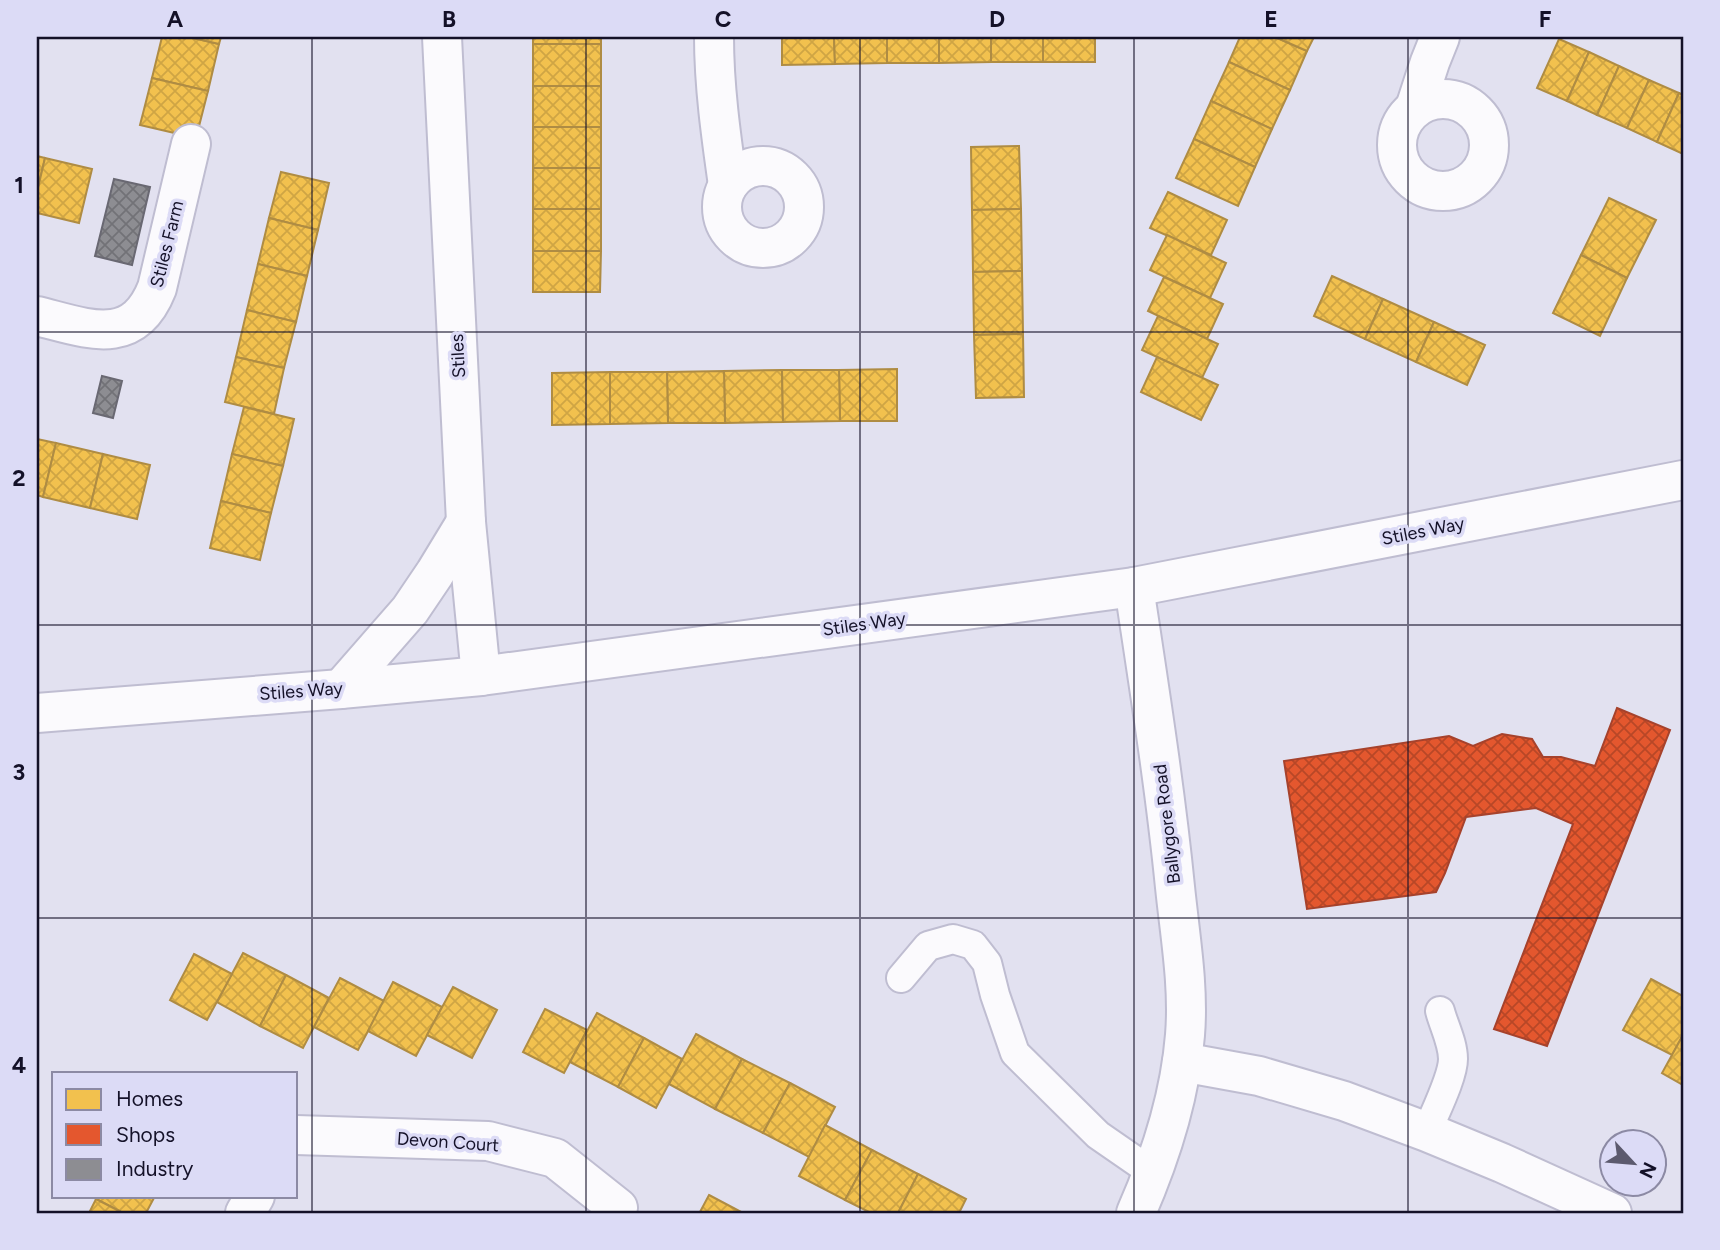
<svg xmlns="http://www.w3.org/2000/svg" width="1720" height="1250" font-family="Figtree,sans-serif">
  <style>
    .homes { fill: url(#homes-cross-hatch); stroke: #af8c43; stroke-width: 2 }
    .shops { fill: url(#shops-cross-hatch); stroke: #a6422c; stroke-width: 2 }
    .industry { fill: url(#industry-cross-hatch); stroke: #696872; stroke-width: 2 }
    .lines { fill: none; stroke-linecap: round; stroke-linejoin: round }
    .lane-casing { stroke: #bfbdd1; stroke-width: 32 }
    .street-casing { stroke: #bfbdd1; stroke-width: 42 }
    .secondary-casing { stroke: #bfbdd1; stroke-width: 42 }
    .lane { stroke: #fbfafd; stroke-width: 28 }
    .street { stroke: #fbfafd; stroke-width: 38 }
    .secondary { stroke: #fbfafd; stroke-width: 38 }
    .grid { fill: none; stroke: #141128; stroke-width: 2; stroke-opacity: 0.55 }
    .labels { text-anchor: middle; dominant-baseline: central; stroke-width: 7; stroke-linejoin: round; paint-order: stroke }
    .street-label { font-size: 18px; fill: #141128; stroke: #dcdbf6 }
    .neatline { fill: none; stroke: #141128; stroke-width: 2.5 }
    .grid-label { font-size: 23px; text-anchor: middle; font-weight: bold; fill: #141128 }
  </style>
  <defs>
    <pattern id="homes-cross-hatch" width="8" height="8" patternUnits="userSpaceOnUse" patternTransform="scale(1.75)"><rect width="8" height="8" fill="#f2c14e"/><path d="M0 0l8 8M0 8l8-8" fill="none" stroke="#cfa544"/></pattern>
    <pattern id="shops-cross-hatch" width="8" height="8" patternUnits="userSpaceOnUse" patternTransform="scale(1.75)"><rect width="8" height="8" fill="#e4572e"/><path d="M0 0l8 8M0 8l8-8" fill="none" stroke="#b84727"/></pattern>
    <pattern id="industry-cross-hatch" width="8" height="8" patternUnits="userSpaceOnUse" patternTransform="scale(1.75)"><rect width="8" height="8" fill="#8d8d92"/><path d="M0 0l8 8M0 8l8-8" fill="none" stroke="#727277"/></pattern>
  </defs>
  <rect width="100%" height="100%" fill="#e2e1f0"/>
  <!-- homes -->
  <g class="homes">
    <polygon points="162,37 189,37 219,44 208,91 152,78"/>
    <polygon points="189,37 221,37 219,44"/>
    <rect x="533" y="37" width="68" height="7"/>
    <polygon points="782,37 834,37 835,64 782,65"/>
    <polygon points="834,37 887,37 887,63 835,64"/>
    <rect x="887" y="37" width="52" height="26"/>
    <polygon points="939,37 991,37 991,62 939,63"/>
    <rect x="991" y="37" width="52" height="25"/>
    <rect x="1043" y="37" width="52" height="25"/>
    <polygon points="1240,37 1275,37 1307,51 1290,90 1229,62"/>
    <polygon points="1275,37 1314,37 1307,51"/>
    <polygon points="1559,39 1589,52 1567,101 1537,88"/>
    <rect x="533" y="44" width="68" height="42"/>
    <polygon points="1589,52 1619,66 1597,115 1567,101"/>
    <polygon points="1229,62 1290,90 1272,129 1211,101"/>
    <polygon points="1619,66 1649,80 1627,128 1597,115"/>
    <polygon points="152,78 208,91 196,138 140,125"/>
    <polygon points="1649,80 1679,93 1657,142 1627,128"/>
    <rect x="533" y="86" width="68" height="41"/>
    <polygon points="1679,93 1683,95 1683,154 1657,142"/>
    <polygon points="1211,101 1272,129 1255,167 1194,139"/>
    <rect x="533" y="127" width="68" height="41"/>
    <polygon points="1194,139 1255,167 1238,206 1176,178"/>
    <polygon points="1019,146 1021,209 972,210 971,147"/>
    <polygon points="37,156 45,158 37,192"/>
    <polygon points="45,158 92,169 79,223 37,213 37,192"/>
    <rect x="533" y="168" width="68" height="41"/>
    <polygon points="281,172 329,183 318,230 269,218"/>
    <polygon points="1168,192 1227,220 1211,255 1150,228"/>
    <polygon points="1609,198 1656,220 1627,278 1581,255"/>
    <rect x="533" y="209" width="68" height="42"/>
    <polygon points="1021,209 1022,271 973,272 972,210"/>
    <polygon points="269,218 318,230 307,276 258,264"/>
    <polygon points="1167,235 1226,263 1210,298 1150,270"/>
    <polygon points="533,251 601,251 600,292 533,292"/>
    <polygon points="1581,255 1627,278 1600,336 1553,313"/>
    <polygon points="258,264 307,276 296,322 247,310"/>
    <polygon points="1022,271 1023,334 974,335 973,272"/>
    <polygon points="1332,276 1383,299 1365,339 1314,316"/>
    <polygon points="1164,277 1223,304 1207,339 1148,311"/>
    <polygon points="1383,299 1434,322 1416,362 1365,339"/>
    <polygon points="247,310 296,322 284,368 236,357"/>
    <polygon points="1158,316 1218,344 1202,378 1142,350"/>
    <polygon points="1434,322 1485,345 1467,385 1416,362"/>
    <polygon points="1023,334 1024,397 976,398 974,335"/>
    <polygon points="236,357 284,368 274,414 225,402"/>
    <polygon points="1157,357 1218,385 1201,420 1141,392"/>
    <polygon points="897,369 897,421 840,421 839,370"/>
    <polygon points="782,370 783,422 725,423 724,371"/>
    <polygon points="782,370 839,370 840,421 783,422"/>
    <polygon points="724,371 725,423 668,423 667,372"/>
    <polygon points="610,372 610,424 552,425 552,373"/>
    <polygon points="610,372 667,372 668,423 610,424"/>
    <polygon points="244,407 294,419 283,466 232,454"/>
    <polygon points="37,439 56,443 43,497 37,495"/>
    <polygon points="56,443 103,454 90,508 43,497"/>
    <polygon points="103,454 150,465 137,519 90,508"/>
    <polygon points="232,454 283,466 271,513 221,501"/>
    <polygon points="221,501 271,513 260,560 210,548"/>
    <polygon points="243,953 286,975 260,1026 217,1002"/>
    <polygon points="194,954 232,974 207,1020 170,1000"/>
    <polygon points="286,975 329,998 303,1048 260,1026"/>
    <polygon points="340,978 384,1001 358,1050 314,1027"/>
    <polygon points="1651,979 1683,996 1683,1035 1672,1055 1623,1030"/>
    <polygon points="393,982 442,1007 416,1056 368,1031"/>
    <polygon points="453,987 497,1010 472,1058 427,1035"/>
    <polygon points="545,1009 587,1030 564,1073 523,1052"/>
    <polygon points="597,1013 644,1038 618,1087 570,1062"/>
    <polygon points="696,1034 742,1059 715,1109 669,1084"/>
    <polygon points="1683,1035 1683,1085 1662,1073"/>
    <polygon points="644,1038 682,1059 656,1108 618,1087"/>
    <polygon points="742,1059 790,1083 763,1133 715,1109"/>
    <polygon points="790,1083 835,1107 809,1157 763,1133"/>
    <polygon points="825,1125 872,1150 845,1200 799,1176"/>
    <polygon points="872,1150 918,1174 898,1213 871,1213 845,1200"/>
    <polygon points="918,1174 966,1199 959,1213 898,1213"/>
    <polygon points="709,1195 743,1213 703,1213 700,1212"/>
    <polygon points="98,1196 155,1196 146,1213 123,1213 96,1199"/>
    <polygon points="96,1199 123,1213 89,1213"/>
  </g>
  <!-- shops -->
  <polygon class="shops" points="1617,708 1670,730 1547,1046 1494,1029 1573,824 1536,808 1466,817 1445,873 1436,892 1307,909 1284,761 1449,736 1473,746 1502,734 1532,739 1543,757 1561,757 1595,766"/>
  <!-- industry -->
  <g class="industry">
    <polygon points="114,179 150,187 132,265 95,256"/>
    <polygon points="102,376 122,381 113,418 93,413"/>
  </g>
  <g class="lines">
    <!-- lane casing -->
    <g class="lane-casing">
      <g id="lane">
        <polyline points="901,978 928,946 953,939 973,945 987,963 995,995 1015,1053 1098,1135 1153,1173"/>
        <path d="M 1427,1132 C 1434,1114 1453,1077 1453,1059 C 1453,1043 1444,1026 1440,1011"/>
      </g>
    </g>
    <!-- street casing -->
    <g class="street-casing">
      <g id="street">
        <polyline points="442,37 466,522 481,676"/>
        <path d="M 714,37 C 714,86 721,136 728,185"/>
        <circle cx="1443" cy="145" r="46"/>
        <polyline points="1415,108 1430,62 1440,37"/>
        <circle cx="763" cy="207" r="41"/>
        <path d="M 37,316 C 86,328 133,349 157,288 L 191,144"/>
        <polyline points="341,689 410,610 435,573 466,522"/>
        <polyline points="1182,1062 1259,1076 1344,1101 1427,1132 1502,1163 1612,1213"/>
        <polyline points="296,1135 488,1141 555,1158 618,1208 615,1213"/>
        <polyline points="245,1213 255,1196"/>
      </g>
    </g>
    <!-- secondary casing -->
    <g class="secondary-casing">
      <g id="secondary">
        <path d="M 1134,587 C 1149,687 1165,787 1175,887 C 1180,936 1189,986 1185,1035 C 1180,1097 1161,1156 1136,1213"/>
        <polyline points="37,713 341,689 481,676 1134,587 1683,480"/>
      </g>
    </g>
    <!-- lane -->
    <use href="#lane" class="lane"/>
    <!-- street -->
    <use href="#street" class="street"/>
    <!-- secondary -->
    <use href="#secondary" class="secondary"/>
  </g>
  <!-- grid -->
  <path class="grid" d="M 312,37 L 312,1213M 586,37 L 586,1213M 860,37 L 860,1213M 1134,37 L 1134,1213M 1408,37 L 1408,1213M 37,332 L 1683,332M 37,625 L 1683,625M 37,918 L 1683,918"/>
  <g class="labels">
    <!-- street labels -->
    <g class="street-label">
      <text transform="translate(167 244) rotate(-76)">Stiles Farm</text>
      <text transform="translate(458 356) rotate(-93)">Stiles</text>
      <text transform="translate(1423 531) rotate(-11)">Stiles Way</text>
      <text transform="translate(864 624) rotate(-8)">Stiles Way</text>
      <text transform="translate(301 691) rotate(-4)">Stiles Way</text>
      <text transform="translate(1167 824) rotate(-97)">Ballygore Road</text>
      <text transform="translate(448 1142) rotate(4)">Devon Court</text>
    </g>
  </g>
  <!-- border -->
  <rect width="1720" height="1250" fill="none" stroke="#dcdbf6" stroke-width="77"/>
  <!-- legend -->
  <rect x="52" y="1072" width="245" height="126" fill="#dcdbf6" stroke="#8c8aa4" stroke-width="2"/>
  <rect x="66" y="1089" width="35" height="21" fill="#f2c14e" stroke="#8c8aa4" stroke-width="2"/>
  <text x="116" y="1106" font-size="21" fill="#141128">Homes</text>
  <rect x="66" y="1124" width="35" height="21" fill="#e4572e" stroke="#8c8aa4" stroke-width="2"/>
  <text x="116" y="1142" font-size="21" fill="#141128">Shops</text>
  <rect x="66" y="1159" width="35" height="21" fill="#8d8d92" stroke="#8c8aa4" stroke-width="2"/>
  <text x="116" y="1176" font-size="21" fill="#141128">Industry</text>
  <!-- north arrow -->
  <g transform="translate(1633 1163) rotate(116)"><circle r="33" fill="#dcdbf6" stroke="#8c8aa4" stroke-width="2"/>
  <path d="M0-5L12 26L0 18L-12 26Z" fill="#5c5a6e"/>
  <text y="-10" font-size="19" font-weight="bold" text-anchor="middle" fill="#141128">N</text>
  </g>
  <rect x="38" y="38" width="1644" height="1174" class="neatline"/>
  <g class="grid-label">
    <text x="175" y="27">A</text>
    <text x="449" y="27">B</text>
    <text x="723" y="27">C</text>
    <text x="997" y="27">D</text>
    <text x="1271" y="27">E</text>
    <text x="1545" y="27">F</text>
    <text x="19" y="193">1</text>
    <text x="19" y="486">2</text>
    <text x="19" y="780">3</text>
    <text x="19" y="1073">4</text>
  </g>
</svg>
